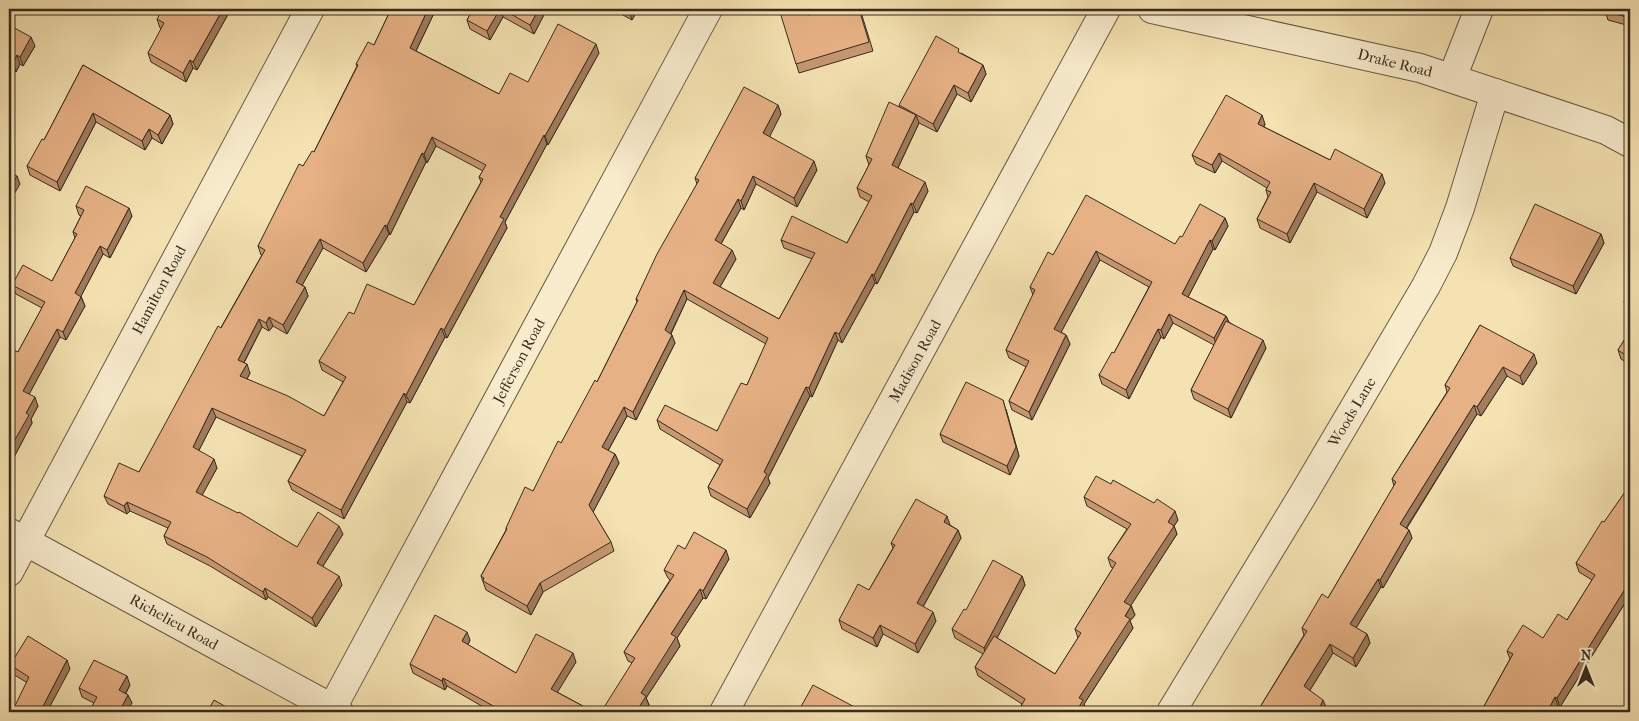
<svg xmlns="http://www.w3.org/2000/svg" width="1639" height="721" font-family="'IM FELL French Canon',serif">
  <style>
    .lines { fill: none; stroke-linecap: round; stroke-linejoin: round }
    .minor-casing { stroke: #675a44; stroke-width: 30 }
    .tertiary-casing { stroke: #675a44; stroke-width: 30 }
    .minor { stroke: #f8eccd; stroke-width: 28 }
    .tertiary { stroke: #f8eccd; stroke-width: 28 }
    .wall { fill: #c69872; stroke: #382c1f; fill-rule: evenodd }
    .shaded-wall { fill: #a17c5d; stroke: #382c1f }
    .building { fill: #e6b185; stroke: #382c1f; fill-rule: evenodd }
    .labels { text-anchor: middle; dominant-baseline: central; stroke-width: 5; stroke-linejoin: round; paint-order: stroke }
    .street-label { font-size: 15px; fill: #382c1f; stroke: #f8eccd }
  </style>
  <rect width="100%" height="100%" fill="#f5e2b2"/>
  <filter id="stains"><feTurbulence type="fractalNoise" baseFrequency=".004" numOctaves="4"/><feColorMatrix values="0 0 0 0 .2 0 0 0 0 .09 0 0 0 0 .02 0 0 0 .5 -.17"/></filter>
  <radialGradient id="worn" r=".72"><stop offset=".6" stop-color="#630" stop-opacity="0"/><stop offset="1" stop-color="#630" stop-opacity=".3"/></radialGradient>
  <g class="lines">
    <!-- minor casing -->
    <g class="minor-casing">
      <g id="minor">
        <polyline points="1452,78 1479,9"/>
        <polyline points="10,533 339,712"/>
        <polyline points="9,572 310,9"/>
        <polyline points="330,712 708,9"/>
        <polyline points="724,712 1106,9"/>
        <polyline points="1171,712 1304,493 1426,286 1443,253 1460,208 1495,93"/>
      </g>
    </g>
    <!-- tertiary casing -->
    <g class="tertiary-casing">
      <polyline id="tertiary" points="1152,9 1420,68 1606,130 1630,143"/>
    </g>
    <!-- minor -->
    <use href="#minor" class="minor"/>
    <!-- tertiary -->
    <use href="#tertiary" class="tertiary"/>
  </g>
  <!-- wall -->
  <g class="wall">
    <polygon points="231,9 197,70 193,68 186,82 151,62 148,53 162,29 160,28 157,19"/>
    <path d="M 391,9 L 436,9 L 416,51 L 499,94 L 599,53 L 548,145 L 547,144 L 505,222 L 507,228 L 447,338 L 445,337 L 410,403 L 407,402 L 344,519 L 292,490 L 288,481 L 302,456 L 216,417 L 199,450 L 217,468 L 202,495 L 297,547 L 343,534 L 323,566 L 342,585 L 316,627 L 268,597 L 266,600 L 210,566 L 167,544 L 164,536 L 168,528 L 130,511 L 127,514 L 108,504 L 104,496 L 139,472 L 262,255 L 261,255 L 258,246 L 303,166 L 314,152 L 357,66 L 356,64 L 374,45 ZM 436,146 L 483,171 L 479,177 L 481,182 L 414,305 L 354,314 L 319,361 L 322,370 L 343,382 L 324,416 L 247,379 L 250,373 L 244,363 L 262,327 L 269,331 L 273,326 L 287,334 L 308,296 L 305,287 L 302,285 L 323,248 L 366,272 L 389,234 L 390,235 L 426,162 L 427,163 Z"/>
    <polygon points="473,9 547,9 534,34 503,17 490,40 470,29 467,20"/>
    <polygon points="612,9 638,9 632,20"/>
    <polygon points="780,9 806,9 808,15 860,9 873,51 799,73"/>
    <polygon points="1604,9 1630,9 1630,26 1608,20 1605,11 1605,9"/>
    <polygon points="9,25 35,46 23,66 20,64 16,72 9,69 9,70"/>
    <polygon points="961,53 983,65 986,74 971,102 957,94 937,132 919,123 898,168 928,191 917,213 914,212 877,284 875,283 842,343 838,340 812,397 810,396 768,478 770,483 750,518 711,496 708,487 720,465 660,429 657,420 717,431 747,385 766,344 687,299 671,334 675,343 636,420 627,416 608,451 615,454 619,463 593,512 611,542 614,551 543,592 531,615 486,590 481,576 506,530 506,528 533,491 597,382 637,302 636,299 697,184 695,178 778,105 781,114 769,136 817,170 797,207 756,184 744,210 741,208 721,244 736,259 720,287 779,319 812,259 784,248 781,240 847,243 869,202 860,197 857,188 869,165 866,156 900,107 899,105"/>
    <polygon points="83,65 170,115 173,124 162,144 152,138 145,150 96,122 60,191 30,175 27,166 44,140"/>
    <polygon points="1265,124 1264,127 1330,160 1385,183 1367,218 1317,192 1290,243 1260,228 1257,219 1268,197 1266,190 1267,188 1222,161 1215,173 1196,164 1192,155"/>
    <polygon points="76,206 132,216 110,258 103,254 81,296 85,306 66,340 60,337 29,394 38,406 31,419 32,423 13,459 9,457 9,353 18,352 42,308 16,294 12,285 52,281 75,238 73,232 81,216 79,215"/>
    <polygon points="1225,218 1228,226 1215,250 1213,249 1188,297 1226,316 1229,322 1266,348 1231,418 1194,399 1191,390 1214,345 1173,323 1164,339 1161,337 1129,399 1102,384 1099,375 1114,353 1149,287 1100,260 1061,332 1066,335 1070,344 1032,420 1012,410 1009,401 1026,367 1009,358 1006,350 1033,295 1030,287 1053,255 1175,244"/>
    <polygon points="1601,234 1604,243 1576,294 1513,266 1510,258"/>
    <polygon points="1630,294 1630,313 1627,311 1624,302"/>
    <polygon points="1480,325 1537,363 1523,385 1507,376 1481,416 1477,414 1407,528 1409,530 1412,538 1383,588 1381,587 1356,628 1367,634 1370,643 1356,667 1333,653 1310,690 1327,709 1325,711 1326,712 1257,712 1304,635 1302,628 1328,598 1394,486 1392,479 1447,392 1445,385"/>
    <polygon points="1630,331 1630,365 1621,359 1618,350"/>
    <polygon points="1006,409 1019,456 1010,475 943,442 940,434"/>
    <polygon points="1630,485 1630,595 1560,707 1558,706 1555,712 1484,712 1483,708 1510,659 1507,651 1543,638 1567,620 1592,580 1579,572 1576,563"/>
    <polygon points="1084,497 1178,520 1174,526 1177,534 1131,605 1135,615 1130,621 1133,628 1084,704 1086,709 1084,712 1018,712 1022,704 978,676 975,667 983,654 955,638 952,629 966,610 1022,576 1025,585 997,638 1055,674 1078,638 1075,629 1113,568 1111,567 1108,558 1127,529 1087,506"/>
    <polygon points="950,525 958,530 961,538 923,607 936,621 918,653 883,634 877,647 842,629 839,620 869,590 893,548 891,543"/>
    <polygon points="685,549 729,559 706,599 703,598 677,638 680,646 646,698 649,705 632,663 628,661 624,652 670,580 668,578 664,570"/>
    <polygon points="470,640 468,645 516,673 576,662 557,692 594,712 492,712 447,686 445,690 413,673 410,664"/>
    <polygon points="10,665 70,669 26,682 13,674"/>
    <polygon points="130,685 126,693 132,703 94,703 82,697 79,688"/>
  </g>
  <!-- shaded-wall -->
  <g class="shaded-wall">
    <polygon points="223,9 231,9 197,70 193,62"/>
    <polygon points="428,9 436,9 413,57 410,48"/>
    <polygon points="500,9 503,17 490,40 487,31"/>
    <polygon points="539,9 547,9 534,34 530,25"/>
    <polygon points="630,9 638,9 632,20 629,11"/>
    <polygon points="31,37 35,46 23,66 20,57"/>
    <polygon points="596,44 599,53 548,145 545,136"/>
    <polygon points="17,55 20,64 16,72 13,63"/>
    <polygon points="190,60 193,68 186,82 183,73"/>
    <polygon points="983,65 986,74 971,102 968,93"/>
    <polygon points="954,85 957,94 937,132 933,124"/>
    <polygon points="778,105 781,114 767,142 763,133"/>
    <polygon points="93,113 96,122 60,191 57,182"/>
    <polygon points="170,115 173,124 162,144 158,135"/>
    <polygon points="916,115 919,123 895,174 892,165"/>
    <polygon points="1262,115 1265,124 1261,132 1258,124"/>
    <polygon points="149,129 152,138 145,150 142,141"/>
    <polygon points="544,135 547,144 505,222 507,228 447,338 444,330 500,217"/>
    <polygon points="432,137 436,146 427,163 424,154"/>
    <polygon points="422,153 426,162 390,235 387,226"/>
    <polygon points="1219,153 1222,161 1215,173 1212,165"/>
    <polygon points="814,161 817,170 797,207 794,198"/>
    <polygon points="1382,174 1385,183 1367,218 1364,209"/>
    <polygon points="17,176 20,184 9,203 9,189"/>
    <polygon points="753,176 756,184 744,210 741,201"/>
    <polygon points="925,182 928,191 917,213 913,204"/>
    <polygon points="1314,183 1317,192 1290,243 1287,234"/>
    <polygon points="738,199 741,208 718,249 715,240"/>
    <polygon points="911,203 914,212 877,284 874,275"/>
    <polygon points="129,208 132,216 110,258 107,250"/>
    <polygon points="1225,218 1228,226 1215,250 1212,241"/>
    <polygon points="385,225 389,234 366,272 363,263"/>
    <polygon points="1601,234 1604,243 1576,294 1573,286"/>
    <polygon points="320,239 323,248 299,291 296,282"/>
    <polygon points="1210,240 1213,249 1185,303 1182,294"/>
    <polygon points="100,246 103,254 78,302 75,293"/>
    <polygon points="732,250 736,259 717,292 713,283"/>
    <polygon points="1096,251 1100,260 1058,338 1054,329"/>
    <polygon points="872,274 875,283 842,343 839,334"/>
    <polygon points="305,287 308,296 287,334 283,325"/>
    <polygon points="684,290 687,299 668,339 665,330"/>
    <polygon points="81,297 85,306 66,340 63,332"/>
    <polygon points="1169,314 1173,323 1164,339 1161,330"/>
    <polygon points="1226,316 1230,325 1217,347 1214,338"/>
    <polygon points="269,317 273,326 269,331 266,323"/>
    <polygon points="259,319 262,327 241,368 238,360"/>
    <polygon points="441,328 445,337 410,403 406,395"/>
    <polygon points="57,329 60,337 26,400 23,391"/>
    <polygon points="1158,329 1161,337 1129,399 1126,390"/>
    <polygon points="835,332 838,340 812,397 809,388"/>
    <polygon points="672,335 675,343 636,420 633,412"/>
    <polygon points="1066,335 1070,344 1032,420 1029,412"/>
    <polygon points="1263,340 1266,348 1231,418 1228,409"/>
    <polygon points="1534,354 1537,363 1523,385 1520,376"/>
    <polygon points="247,364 250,373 244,385 240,376"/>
    <polygon points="1503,367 1507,376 1481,416 1477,407"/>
    <polygon points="806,387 810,396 768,478 770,483 750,518 747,509 764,472"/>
    <polygon points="404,393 407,402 344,519 341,510"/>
    <polygon points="35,397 38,406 31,419 32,423 13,459 9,450 26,413"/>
    <polygon points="1003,400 1019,456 1010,475 1007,466"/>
    <polygon points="1474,405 1477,414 1403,533 1400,524"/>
    <polygon points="624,407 627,416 605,456 602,447"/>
    <polygon points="212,408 216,417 196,456 193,447"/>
    <polygon points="615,454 619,463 592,514 589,505"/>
    <polygon points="214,459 217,468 199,501 196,492"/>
    <polygon points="127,502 130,511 127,514 124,506"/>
    <polygon points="1175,511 1178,520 1174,526 1177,534 1128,610 1124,602 1168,522"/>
    <polygon points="947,516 950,525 947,531 944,522"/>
    <polygon points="339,526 343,534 320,571 317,563"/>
    <polygon points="958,530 961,538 920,612 917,603"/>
    <polygon points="1409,530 1412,538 1383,588 1380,580"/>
    <polygon points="726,550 729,559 706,599 703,591"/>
    <polygon points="339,576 342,585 316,627 312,618"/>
    <polygon points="1022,576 1025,585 987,657 984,648"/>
    <polygon points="1378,579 1381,587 1353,633 1350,624"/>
    <polygon points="1630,581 1630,595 1560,707 1557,698"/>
    <polygon points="540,583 543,592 531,615 527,606"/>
    <polygon points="265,588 268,597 266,600 263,592"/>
    <polygon points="700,589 703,598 677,638 680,646 646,698 649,705 645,712 636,712 641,693 671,634"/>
    <polygon points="1131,606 1135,615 1130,621 1133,628 1084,704 1086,709 1084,712 1076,712 1079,698"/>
    <polygon points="933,612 936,621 918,653 915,644"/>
    <polygon points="880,625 883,634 877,647 873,638"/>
    <polygon points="467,632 470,640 465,650 462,641"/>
    <polygon points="1367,634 1370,643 1356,667 1353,658"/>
    <polygon points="1330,644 1333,653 1307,695 1304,686"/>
    <polygon points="573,653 576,662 554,698 551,689"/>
    <polygon points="67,660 70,669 47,712 40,712"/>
    <polygon points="127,676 130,685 122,699 119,690"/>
    <polygon points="443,678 447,686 445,690 442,681"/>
    <polygon points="128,695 132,703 127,712 119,712"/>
    <polygon points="1555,697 1558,706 1555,712 1547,712"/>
    <polygon points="1323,700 1327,709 1325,711 1326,712 1322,712 1320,707"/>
  </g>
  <!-- building -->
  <g class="building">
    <polygon points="163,9 223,9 193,62 190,60 183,73 148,53 164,23 157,19"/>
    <path d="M 391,9 L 428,9 L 410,48 L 499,94 L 510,73 L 528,82 L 558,24 L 596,44 L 545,136 L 544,135 L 500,217 L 504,219 L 444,330 L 441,328 L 406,395 L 404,393 L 341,510 L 288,481 L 306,450 L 212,408 L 193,447 L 214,459 L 196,492 L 238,513 L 239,512 L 297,547 L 318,512 L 339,526 L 317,563 L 339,576 L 312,618 L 265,588 L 263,592 L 207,557 L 164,536 L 171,522 L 127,502 L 124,506 L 104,496 L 119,463 L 139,472 L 218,326 L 221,328 L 265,250 L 258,246 L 299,164 L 303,166 L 312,151 L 314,152 L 358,65 L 356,64 L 368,42 L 374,45 ZM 432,137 L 486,165 L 479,177 L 483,179 L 414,305 L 367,284 L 354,314 L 349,312 L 319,361 L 346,377 L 324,416 L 288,396 L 240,376 L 247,364 L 238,360 L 259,319 L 266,323 L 269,317 L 283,325 L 305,287 L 296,282 L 320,239 L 363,263 L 385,225 L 387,226 L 422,153 L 424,154 Z"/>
    <polygon points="473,9 500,9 487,31 467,20"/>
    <polygon points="502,9 539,9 530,25"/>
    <polygon points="779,9 806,9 808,15 829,9 859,9 869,42 796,64"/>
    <polygon points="1606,9 1630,9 1630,18 1605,11"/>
    <polygon points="9,25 31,37 20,57 17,55 13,63 9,61"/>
    <polygon points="936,36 959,49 958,52 983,65 968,93 954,85 933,124 899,105"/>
    <polygon points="83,65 170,115 158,135 149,129 142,141 93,113 57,182 27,166 42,139 44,140"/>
    <polygon points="744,87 778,105 763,133 814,161 794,198 753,176 741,201 738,199 715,240 732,250 713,283 779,319 815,253 781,240 792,216 847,243 872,196 857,188 872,159 866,156 889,102 916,115 892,165 925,182 913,204 911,203 874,275 872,274 839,334 835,332 809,388 806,387 764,472 767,474 747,509 708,487 723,460 657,420 665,405 717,431 741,383 747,385 768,338 684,290 665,330 672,335 633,412 624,407 602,447 615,454 589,505 611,542 540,583 527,606 483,581 484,578 481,576 507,529 506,528 525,487 533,491 558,441 561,443 595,380 597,382 638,300 636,299 657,254 699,180 695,178"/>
    <polygon points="1226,95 1262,115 1258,124 1330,160 1335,149 1382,174 1364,209 1314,183 1287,234 1257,219 1271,192 1266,190 1270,182 1219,153 1212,165 1192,155"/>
    <polygon points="9,171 17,176 9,189"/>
    <polygon points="86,186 129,208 107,250 100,246 75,293 81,297 63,332 57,329 23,391 35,397 26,413 29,415 9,450 9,353 11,349 18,352 45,302 12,285 23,265 52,281 77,234 73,232 84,210 76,206"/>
    <polygon points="1086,195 1175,244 1180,236 1182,237 1200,204 1225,218 1212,241 1210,240 1182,294 1226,316 1214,338 1169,314 1161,330 1158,329 1126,390 1099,375 1112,352 1114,353 1152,282 1096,251 1054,329 1066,335 1029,412 1009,401 1029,361 1006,350 1035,290 1030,287 1048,252 1053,255"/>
    <polygon points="1535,204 1601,234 1573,286 1510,258"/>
    <polygon points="1630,294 1630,307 1624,302"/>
    <polygon points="1226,321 1263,340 1228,409 1191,390"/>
    <polygon points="1480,325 1534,354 1520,376 1503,367 1477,407 1474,405 1400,524 1409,530 1380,580 1378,579 1350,624 1367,634 1353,658 1330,644 1304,686 1323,700 1320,707 1325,710 1324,712 1257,712 1307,631 1302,628 1322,594 1328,598 1396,482 1392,479 1450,388 1445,385"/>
    <polygon points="1630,331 1630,358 1618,350"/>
    <polygon points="966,382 1003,400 1016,447 1007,466 940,434"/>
    <polygon points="1096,476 1111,484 1113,480 1154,503 1157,499 1175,511 1168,522 1174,526 1124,602 1131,606 1125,616 1130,619 1079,698 1083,700 1076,712 1018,712 1025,699 975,667 994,636 1055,674 1081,633 1075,629 1116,563 1108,558 1131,524 1084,497"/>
    <polygon points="1630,485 1630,581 1557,698 1555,697 1547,712 1486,712 1487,710 1483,708 1513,654 1507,651 1523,625 1543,638 1558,614 1567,620 1595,575 1576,563 1602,521 1604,522"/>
    <polygon points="916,499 947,516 944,522 958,530 917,603 933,612 915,644 880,625 873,638 839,620 858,584 869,590 895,545 891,543"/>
    <polygon points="694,532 726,550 703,591 700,589 671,634 676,637 641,693 646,696 636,712 601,712 635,658 624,652 674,575 664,570 678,545 685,549"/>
    <polygon points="993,560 1022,576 984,648 952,629 964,609 966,610"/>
    <polygon points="435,615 467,632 462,641 516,673 536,634 573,653 551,689 594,712 510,712 508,711 508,712 504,712 443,678 442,681 410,664"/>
    <polygon points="28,636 67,660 40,712 12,712 29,677 10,665"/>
    <polygon points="94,660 127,676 119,690 128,695 119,712 89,712 97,697 79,688"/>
    <polygon points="813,685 864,712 798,712"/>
    <polygon points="214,700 235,712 207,712"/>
  </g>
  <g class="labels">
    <!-- street labels -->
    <g class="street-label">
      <text transform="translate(1395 63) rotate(14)">Drake Road</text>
      <text transform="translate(159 290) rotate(-62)">Hamilton Road</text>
      <text transform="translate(519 361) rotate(-62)">Jefferson Road</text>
      <text transform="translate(915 361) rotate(-61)">Madison Road</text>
      <text transform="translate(1352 412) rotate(-59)">Woods Lane</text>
      <text transform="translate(174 622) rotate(29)">Richelieu Road</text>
    </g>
  </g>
  <!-- margin -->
  <rect width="1639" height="721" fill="none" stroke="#f5e2b2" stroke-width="30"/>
  <rect x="10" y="10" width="1619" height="701" fill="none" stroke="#382c1f" stroke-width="2.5"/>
  <rect x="15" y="15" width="1609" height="691" fill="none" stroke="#382c1f"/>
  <!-- north arrow -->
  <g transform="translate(1586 668)" stroke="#f8eccd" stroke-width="4" paint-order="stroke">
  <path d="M0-4L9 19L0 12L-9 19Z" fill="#382c1f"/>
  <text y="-8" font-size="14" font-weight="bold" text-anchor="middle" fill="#382c1f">N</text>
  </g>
  <rect width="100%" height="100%" filter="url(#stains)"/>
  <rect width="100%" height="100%" fill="url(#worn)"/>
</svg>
